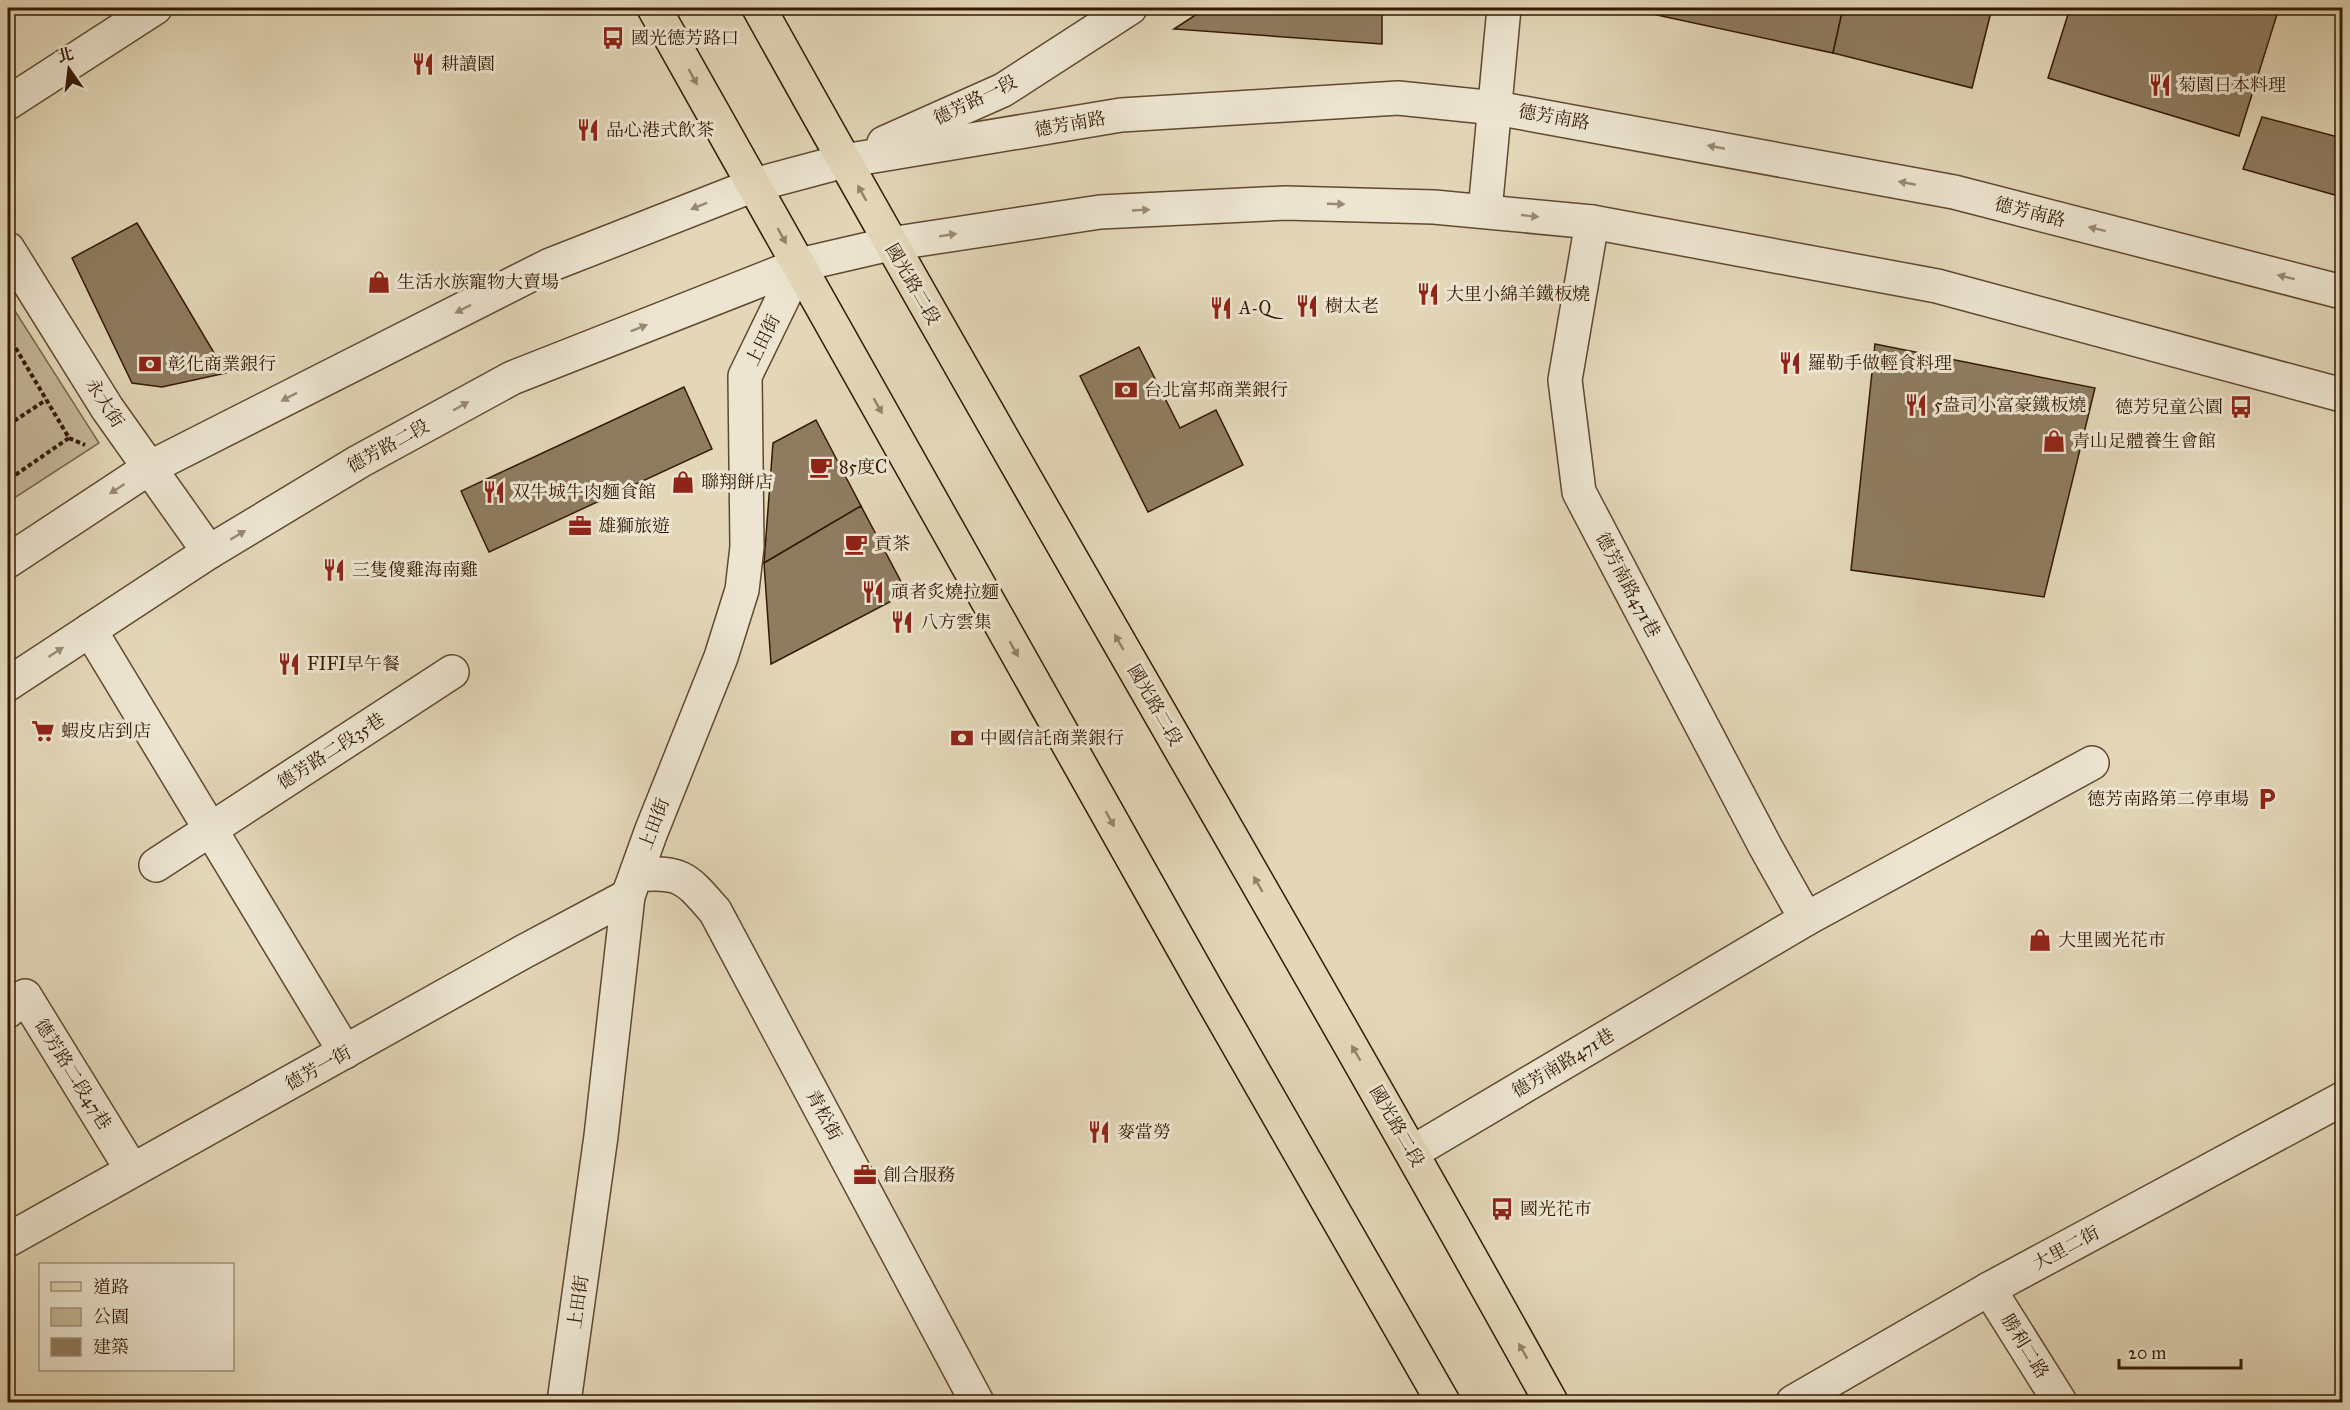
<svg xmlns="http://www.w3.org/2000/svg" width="2350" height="1410" font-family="'IM FELL Great Primer','Noto Serif TC',serif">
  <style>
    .green { fill: #c5b799; stroke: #7c684c; stroke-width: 1.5 }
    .building { fill: #8f7c60; stroke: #341a00; stroke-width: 1.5 }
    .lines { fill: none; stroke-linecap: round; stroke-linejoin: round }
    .minor-casing { stroke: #60492e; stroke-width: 36 }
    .major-casing { stroke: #341a00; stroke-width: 36 }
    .path { stroke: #341a00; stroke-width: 4; stroke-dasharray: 4.5 3; stroke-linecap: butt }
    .minor { stroke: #ede5d1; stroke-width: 33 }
    .major { stroke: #e3d7b8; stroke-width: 33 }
    .oneway { fill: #948265 }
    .oneway2 { fill: #9a8a73 }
    .labels { text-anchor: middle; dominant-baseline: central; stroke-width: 6; stroke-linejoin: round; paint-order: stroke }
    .poi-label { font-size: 18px; fill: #341a00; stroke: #ede5d1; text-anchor: start }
    .street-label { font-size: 18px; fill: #341a00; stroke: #ede5d1 }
  </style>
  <rect width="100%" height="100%" fill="#e3d7b8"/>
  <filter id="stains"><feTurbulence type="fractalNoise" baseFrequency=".00333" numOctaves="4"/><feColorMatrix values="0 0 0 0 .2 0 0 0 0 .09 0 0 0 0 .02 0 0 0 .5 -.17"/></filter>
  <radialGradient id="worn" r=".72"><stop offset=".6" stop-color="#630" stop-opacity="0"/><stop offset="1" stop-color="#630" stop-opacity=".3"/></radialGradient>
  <!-- green -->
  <polygon class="green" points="8,300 99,443 8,502"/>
  <!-- building -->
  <g class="building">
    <polygon points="1206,8 1382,8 1382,44 1174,29"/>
    <polygon points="1639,8 1843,8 1833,53 1638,11"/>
    <polygon points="1843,8 1992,8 1972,88 1833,53"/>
    <polygon points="2070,8 2279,8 2239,136 2048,78"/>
    <polygon points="2262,117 2342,138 2342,197 2243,169"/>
    <polygon points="137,223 226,373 162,387 132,383 72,258"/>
    <polygon points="1875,344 2095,388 2044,597 1851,570"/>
    <polygon points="1139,347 1180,428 1216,410 1243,465 1148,512 1080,376"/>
    <polygon points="684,387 712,449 489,552 461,491"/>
    <polygon points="816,420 861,506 764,563 773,443"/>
    <polygon points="861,506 907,593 771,664 764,563"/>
  </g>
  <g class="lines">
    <!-- minor casing -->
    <g class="minor-casing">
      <g id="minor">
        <polyline points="8,103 155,8"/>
        <polyline points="884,143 1003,90 1130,8"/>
        <polyline points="1485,211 1504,8"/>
        <polyline points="8,249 107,408 209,552"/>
        <polyline points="8,561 149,468 550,265 754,185 844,161 1121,115 1398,98 1496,108 1954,192 2342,292"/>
        <polyline points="90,630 345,1052"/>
        <polyline points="8,684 209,552 360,461 512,378 799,265 890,244 1100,212 1285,203 1434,207 1592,222 1937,286 2342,395"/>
        <polyline points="156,865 452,672"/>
        <path d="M 636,875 C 682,871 686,878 715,911 L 977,1402"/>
        <polyline points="1806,919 2092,763"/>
        <polyline points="8,1011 25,996 132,1170"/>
        <polyline points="1413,1152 1806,919 1765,846 1579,492 1565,380 1592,222"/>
        <polyline points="8,1240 523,952 628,896"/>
        <polyline points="1989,1289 2060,1402"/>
        <polyline points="564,1402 601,1136 628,896 651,832 721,657 742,590 747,547 745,376 799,265"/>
        <polyline points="1793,1402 1989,1289 2342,1099"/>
      </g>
    </g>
    <!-- major casing -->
    <g class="major-casing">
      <g id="major">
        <polyline points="654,8 1205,987 1443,1402"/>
        <path d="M 759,8 C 1018,475 1292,934 1551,1402"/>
      </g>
    </g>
    <!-- path -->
    <g class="path">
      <polyline points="8,335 69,438 8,480"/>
      <polyline points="8,425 46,400"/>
      <polyline points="69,438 85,445"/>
    </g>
    <!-- minor -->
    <use href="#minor" class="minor"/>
    <!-- major -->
    <use href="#major" class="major"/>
  </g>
  <!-- one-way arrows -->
  <defs><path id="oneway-solid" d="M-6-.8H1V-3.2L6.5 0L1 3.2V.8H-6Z" transform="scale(1.5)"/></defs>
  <g class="oneway">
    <use href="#oneway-solid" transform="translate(693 77) rotate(61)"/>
    <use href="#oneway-solid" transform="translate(862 193) rotate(-119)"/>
    <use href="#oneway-solid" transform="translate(782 236) rotate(61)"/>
    <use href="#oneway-solid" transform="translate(878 406) rotate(61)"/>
    <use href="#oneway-solid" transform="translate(1119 642) rotate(-120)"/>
    <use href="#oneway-solid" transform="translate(1014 649) rotate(61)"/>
    <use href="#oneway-solid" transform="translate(1110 819) rotate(61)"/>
    <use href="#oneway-solid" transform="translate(1258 884) rotate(-120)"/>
    <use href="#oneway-solid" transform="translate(1356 1053) rotate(-120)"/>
    <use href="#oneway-solid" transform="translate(1523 1351) rotate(-119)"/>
  </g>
  <g class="oneway2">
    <use href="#oneway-solid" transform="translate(1716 147) rotate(-169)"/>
    <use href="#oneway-solid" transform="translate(1907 183) rotate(-169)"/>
    <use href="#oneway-solid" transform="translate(1336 204) rotate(2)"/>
    <use href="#oneway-solid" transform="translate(699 206) rotate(158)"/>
    <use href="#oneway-solid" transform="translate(1141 210) rotate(-3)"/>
    <use href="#oneway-solid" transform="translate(1530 216) rotate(6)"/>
    <use href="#oneway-solid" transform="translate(2097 229) rotate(-166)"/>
    <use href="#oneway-solid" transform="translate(948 235) rotate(-9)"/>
    <use href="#oneway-solid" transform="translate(2286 277) rotate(-166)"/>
    <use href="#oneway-solid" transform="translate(463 309) rotate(153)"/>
    <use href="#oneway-solid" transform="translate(639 328) rotate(-22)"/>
    <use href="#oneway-solid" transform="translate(289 397) rotate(153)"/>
    <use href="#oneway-solid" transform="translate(461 406) rotate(-29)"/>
    <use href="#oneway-solid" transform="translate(117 489) rotate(147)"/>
    <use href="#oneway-solid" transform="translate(238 535) rotate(-31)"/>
    <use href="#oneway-solid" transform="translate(56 652) rotate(-33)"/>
  </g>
  <!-- icons -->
  <defs>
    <g id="bus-bare" transform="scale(1.8)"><path d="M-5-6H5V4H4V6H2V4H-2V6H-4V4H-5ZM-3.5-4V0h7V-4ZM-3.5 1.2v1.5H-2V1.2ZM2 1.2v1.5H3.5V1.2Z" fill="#8f2418" stroke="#ede5d1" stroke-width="2.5" paint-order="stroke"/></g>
    <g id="restaurant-bare" transform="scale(1.8)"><path d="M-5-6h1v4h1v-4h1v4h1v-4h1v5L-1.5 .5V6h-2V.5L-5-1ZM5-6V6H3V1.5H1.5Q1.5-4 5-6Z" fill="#8f2418" stroke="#ede5d1" stroke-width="2.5" paint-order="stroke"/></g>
    <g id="shop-bare" transform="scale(1.8)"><path d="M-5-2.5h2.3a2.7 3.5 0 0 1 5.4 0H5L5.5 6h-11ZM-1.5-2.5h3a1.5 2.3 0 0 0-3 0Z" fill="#8f2418" stroke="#ede5d1" stroke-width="2.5" paint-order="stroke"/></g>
    <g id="bank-bare" transform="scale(1.8)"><path d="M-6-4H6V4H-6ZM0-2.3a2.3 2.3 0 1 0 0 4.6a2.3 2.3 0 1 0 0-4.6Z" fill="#8f2418" stroke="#ede5d1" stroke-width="2.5" paint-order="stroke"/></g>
    <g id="cafe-bare" transform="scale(1.8)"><path d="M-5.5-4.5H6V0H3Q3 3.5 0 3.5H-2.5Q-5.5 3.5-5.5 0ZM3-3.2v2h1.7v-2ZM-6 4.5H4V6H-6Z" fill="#8f2418" stroke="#ede5d1" stroke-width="2.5" paint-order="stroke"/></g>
    <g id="office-bare" transform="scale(1.8)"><path d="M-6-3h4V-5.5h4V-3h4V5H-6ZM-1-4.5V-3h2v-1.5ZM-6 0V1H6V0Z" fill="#8f2418" stroke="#ede5d1" stroke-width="2.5" paint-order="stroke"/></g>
    <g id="supermarket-bare" transform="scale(1.8)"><path d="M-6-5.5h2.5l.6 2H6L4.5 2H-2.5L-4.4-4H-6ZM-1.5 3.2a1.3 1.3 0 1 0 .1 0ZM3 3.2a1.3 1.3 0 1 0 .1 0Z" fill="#8f2418" stroke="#ede5d1" stroke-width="2.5" paint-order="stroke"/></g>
    <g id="parking-bare" transform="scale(1.8)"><path d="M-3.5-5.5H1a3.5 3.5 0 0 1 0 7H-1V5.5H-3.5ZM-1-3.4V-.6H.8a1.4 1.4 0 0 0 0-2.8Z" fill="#8f2418" stroke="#ede5d1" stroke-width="2.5" paint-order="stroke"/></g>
  </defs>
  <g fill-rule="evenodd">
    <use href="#bus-bare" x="613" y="38"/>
    <use href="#restaurant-bare" x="423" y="64"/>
    <use href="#restaurant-bare" x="2160" y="85"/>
    <use href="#restaurant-bare" x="588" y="130"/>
    <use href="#shop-bare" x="379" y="282"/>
    <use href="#restaurant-bare" x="1428" y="294"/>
    <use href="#restaurant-bare" x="1307" y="306"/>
    <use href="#restaurant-bare" x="1221" y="308"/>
    <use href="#restaurant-bare" x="1790" y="363"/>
    <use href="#bank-bare" x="150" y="364"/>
    <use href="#bank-bare" x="1126" y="390"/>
    <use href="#restaurant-bare" x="1916" y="405"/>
    <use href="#bus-bare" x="2241" y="407"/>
    <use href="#shop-bare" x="2054" y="441"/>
    <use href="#cafe-bare" x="821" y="467"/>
    <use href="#shop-bare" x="683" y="482"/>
    <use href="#restaurant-bare" x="494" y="492"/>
    <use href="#office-bare" x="580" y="526"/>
    <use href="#cafe-bare" x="856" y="544"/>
    <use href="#restaurant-bare" x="334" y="570"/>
    <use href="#restaurant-bare" x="873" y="592"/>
    <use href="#restaurant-bare" x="902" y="622"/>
    <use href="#restaurant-bare" x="289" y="664"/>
    <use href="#supermarket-bare" x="43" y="731"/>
    <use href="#bank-bare" x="962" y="738"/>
    <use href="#parking-bare" x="2267" y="799"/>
    <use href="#shop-bare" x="2040" y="940"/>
    <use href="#restaurant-bare" x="1099" y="1132"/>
    <use href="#office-bare" x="865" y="1175"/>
    <use href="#bus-bare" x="1502" y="1209"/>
  </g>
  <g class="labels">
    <!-- poi labels -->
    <g class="poi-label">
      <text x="631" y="38">國光德芳路口</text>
      <text x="441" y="64">耕讀園</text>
      <text x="2178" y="85">菊園日本料理</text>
      <text x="606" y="130">品心港式飲茶</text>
      <text x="397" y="282">生活水族寵物大賣場</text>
      <text x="1446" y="294">大里小綿羊鐵板燒</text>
      <text x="1325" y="306">樹太老</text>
      <text x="1239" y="308">A-Q</text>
      <text x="1808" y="363">羅勒手做輕食料理</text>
      <text x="168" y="364">彰化商業銀行</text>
      <text x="1144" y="390">台北富邦商業銀行</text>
      <text x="1934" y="405">5盎司小富豪鐵板燒</text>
      <text x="2223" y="407" text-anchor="end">德芳兒童公園</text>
      <text x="2072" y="441">青山足體養生會館</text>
      <text x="839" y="467">85度C</text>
      <text x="701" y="482">聯翔餅店</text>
      <text x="512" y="492">双牛城牛肉麵食館</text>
      <text x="598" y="526">雄獅旅遊</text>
      <text x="874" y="544">貢茶</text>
      <text x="352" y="570">三隻傻雞海南雞</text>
      <text x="891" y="592">頑者炙燒拉麵</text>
      <text x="920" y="622">八方雲集</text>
      <text x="307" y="664">FIFI早午餐</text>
      <text x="61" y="731">蝦皮店到店</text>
      <text x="980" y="738">中國信託商業銀行</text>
      <text x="2249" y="799" text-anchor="end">德芳南路第二停車場</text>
      <text x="2058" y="940">大里國光花市</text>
      <text x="1117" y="1132">麥當勞</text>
      <text x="883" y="1175">創合服務</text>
      <text x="1520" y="1209">國光花市</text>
    </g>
    <!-- street labels -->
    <g class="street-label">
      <text transform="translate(975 100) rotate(-26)">德芳路一段</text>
      <text transform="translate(1554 117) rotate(10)">德芳南路</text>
      <text transform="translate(1070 124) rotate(-10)">德芳南路</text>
      <text transform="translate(2030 212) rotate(14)">德芳南路</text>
      <text transform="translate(913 284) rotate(60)">國光路二段</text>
      <text transform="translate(763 340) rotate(-64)">上田街</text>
      <text transform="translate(105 403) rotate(57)">永大街</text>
      <text transform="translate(388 446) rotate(-29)">德芳路二段</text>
      <text transform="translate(1628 585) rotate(62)">德芳南路471巷</text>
      <text transform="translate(1155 705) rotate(60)">國光路二段</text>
      <text transform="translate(331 751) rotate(-33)">德芳路二段35巷</text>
      <text transform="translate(654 824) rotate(-69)">上田街</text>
      <text transform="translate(1563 1063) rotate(-31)">德芳南路471巷</text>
      <text transform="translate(318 1068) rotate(-29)">德芳一街</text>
      <text transform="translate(73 1074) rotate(58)">德芳路二段47巷</text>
      <text transform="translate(824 1115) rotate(62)">青松街</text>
      <text transform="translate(1397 1126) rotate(60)">國光路二段</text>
      <text transform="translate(2066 1248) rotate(-28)">大里二街</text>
      <text transform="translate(578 1302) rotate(-82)">上田街</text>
      <text transform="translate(2025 1346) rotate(58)">勝利二路</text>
    </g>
  </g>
  <!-- margin -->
  <rect width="2350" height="1410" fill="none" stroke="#e3d7b8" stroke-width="30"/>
  <rect x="9" y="9" width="2332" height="1392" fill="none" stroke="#341a00" stroke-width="3"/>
  <rect x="15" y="15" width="2320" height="1380" fill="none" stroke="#341a00" stroke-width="1.5"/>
  <!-- legend -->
  <rect x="39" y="1263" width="195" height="108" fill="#ede5d1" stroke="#a3947d" stroke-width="1.5"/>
  <rect x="51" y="1282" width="30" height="9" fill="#e3d7b8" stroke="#a3947d" stroke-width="1.5"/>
  <text x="93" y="1293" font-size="18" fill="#341a00">道路</text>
  <rect x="51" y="1308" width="30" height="18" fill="#c5b799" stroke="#a3947d" stroke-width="1.5"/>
  <text x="93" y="1323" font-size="18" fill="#341a00">公園</text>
  <rect x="51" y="1338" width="30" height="18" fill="#8f7c60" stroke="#a3947d" stroke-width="1.5"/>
  <text x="93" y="1353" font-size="18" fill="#341a00">建築</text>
  <!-- north arrow -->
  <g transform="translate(69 69) rotate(346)" stroke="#ede5d1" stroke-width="4.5" paint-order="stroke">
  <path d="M0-4.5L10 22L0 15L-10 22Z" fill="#341a00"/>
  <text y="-9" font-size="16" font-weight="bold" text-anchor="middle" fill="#341a00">北</text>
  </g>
  <!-- scale -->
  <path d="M2119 1359v9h122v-9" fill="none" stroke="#341a00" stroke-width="3"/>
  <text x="2128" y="1359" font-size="18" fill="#341a00" stroke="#ede5d1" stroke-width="4.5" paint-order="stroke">20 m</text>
  <rect width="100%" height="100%" filter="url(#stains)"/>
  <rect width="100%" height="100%" fill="url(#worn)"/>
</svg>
